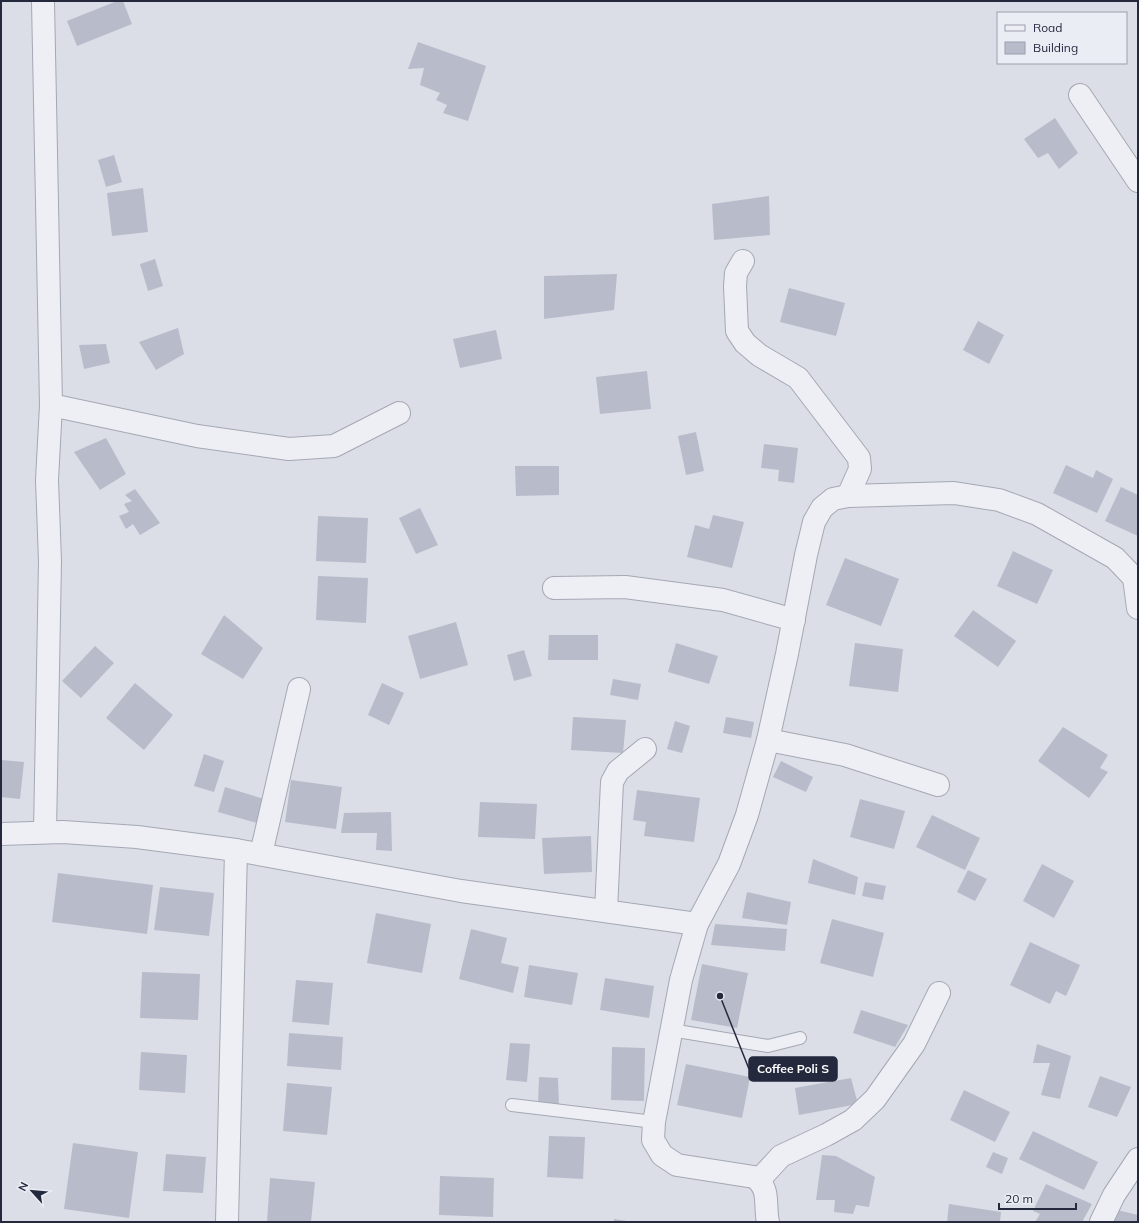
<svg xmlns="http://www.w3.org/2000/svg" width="1139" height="1223" font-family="Mulish,sans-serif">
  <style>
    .building { fill: #b8bcca }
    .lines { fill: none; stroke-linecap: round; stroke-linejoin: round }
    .service-casing { stroke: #a4a8b4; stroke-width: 14 }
    .minor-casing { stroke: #a4a8b4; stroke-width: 24 }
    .service { stroke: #eeeff5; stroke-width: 12 }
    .minor { stroke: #eeeff5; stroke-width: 22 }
    .leader { fill: none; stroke: #24293e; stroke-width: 1.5 }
    .callout-dot { fill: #24293e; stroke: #ebedf5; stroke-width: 1.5 }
    .callout { fill: #24293e; stroke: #24293e; stroke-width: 1.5 }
    .callout-label { font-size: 12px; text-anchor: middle; font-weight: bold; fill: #fff }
  </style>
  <rect width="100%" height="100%" fill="#dbdee7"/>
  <!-- building -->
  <g class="building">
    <polygon points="117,1 123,1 132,24 77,46 67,21"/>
    <polygon points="418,42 486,66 468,121 443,113 447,105 436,100 440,93 420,85 424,68 408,69"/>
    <polygon points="1055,118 1078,153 1059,169 1048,153 1038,158 1024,139"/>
    <polygon points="114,155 122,182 106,187 98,160"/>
    <polygon points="143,188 148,232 112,236 107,193"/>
    <polygon points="769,196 770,235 714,240 712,204"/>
    <polygon points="155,259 163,286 148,291 140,264"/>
    <polygon points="617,274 614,310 544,319 544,276"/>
    <polygon points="789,288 845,303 836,336 780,322"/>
    <polygon points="978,321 1004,335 989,364 963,350"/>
    <polygon points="178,328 184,354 156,370 139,342"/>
    <polygon points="496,330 502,359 460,368 453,339"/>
    <polygon points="106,344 110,363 84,369 79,345"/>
    <polygon points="647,371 651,409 600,414 596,377"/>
    <polygon points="696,432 704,471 686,475 678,436"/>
    <polygon points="106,438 126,474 100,490 74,452"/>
    <polygon points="764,444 798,448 794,483 778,481 779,470 761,468"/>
    <polygon points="1066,465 1093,478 1096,470 1113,479 1097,513 1053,493"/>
    <polygon points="515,466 559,466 559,495 516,496"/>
    <polygon points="1121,487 1138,495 1138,536 1105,521"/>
    <polygon points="135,489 160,523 140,535 133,524 126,529 119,516 129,512 124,504 132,501 125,495"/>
    <polygon points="420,508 438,545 416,554 399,518"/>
    <polygon points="713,515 744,522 732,568 687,557 695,525 709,529"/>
    <polygon points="318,516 368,518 366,563 316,561"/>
    <polygon points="1013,551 1053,570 1037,604 997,586"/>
    <polygon points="845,558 899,579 881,626 826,605"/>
    <polygon points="318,576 368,578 366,623 316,620"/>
    <polygon points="973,610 1016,641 998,667 954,636"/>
    <polygon points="224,615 263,648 243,679 201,654"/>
    <polygon points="456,622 468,665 420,679 408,636"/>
    <polygon points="549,635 598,635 598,660 548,660"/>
    <polygon points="676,643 718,656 709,684 668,672"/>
    <polygon points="855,643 903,649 898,692 849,686"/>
    <polygon points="95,646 114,663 81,698 62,681"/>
    <polygon points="524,650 532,676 514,681 507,655"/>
    <polygon points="613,679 641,684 638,700 610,695"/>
    <polygon points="135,683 173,715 144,750 106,718"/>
    <polygon points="382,683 404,693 389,725 368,715"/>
    <polygon points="573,717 626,720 623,753 571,750"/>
    <polygon points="726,717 754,722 751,738 723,733"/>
    <polygon points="675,721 690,726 682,753 667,749"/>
    <polygon points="1063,727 1108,755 1100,768 1108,772 1089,798 1038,761"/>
    <polygon points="204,754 224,761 214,792 194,786"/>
    <polygon points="1,760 24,762 20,799 1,797"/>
    <polygon points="781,761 813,777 806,792 773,777"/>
    <polygon points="291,780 342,787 336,829 285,822"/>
    <polygon points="225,787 264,799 257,823 218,812"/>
    <polygon points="637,790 700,798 694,842 644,836 646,822 633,820"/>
    <polygon points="860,799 905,811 894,849 850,837"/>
    <polygon points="480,802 537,804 535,839 478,837"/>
    <polygon points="391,812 392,851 376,850 377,833 341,833 344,813"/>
    <polygon points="932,815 980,838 965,870 916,847"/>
    <polygon points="591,836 592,872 544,874 542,838"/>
    <polygon points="813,859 858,877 855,895 808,883"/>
    <polygon points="1042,864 1074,881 1054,918 1023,901"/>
    <polygon points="968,870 987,879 975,901 957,892"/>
    <polygon points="58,873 153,885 147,934 52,922"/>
    <polygon points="865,882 886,886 883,900 862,896"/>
    <polygon points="160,887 214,893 209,936 154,930"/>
    <polygon points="747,892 791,902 787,925 742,918"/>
    <polygon points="376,913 431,924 422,973 367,963"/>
    <polygon points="832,919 884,933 873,977 820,963"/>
    <polygon points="715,924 787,929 785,951 711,945"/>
    <polygon points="471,929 507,938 501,963 519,967 513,993 459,979"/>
    <polygon points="1030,942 1080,965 1066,996 1056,991 1050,1004 1010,985"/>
    <polygon points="702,964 748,973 737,1028 691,1020"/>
    <polygon points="529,965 578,973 572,1005 524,997"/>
    <polygon points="142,972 200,974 198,1020 140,1018"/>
    <polygon points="605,978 654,986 649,1018 600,1010"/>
    <polygon points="296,980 333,983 329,1025 292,1022"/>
    <polygon points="861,1010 908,1025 895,1047 853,1033"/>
    <polygon points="289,1033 343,1037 341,1070 287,1066"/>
    <polygon points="510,1043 530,1044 527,1082 506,1080"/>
    <polygon points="1037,1044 1071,1056 1060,1099 1041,1095 1050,1063 1033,1063"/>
    <polygon points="612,1047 645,1048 644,1101 611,1100"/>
    <polygon points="141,1052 187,1055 185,1093 139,1090"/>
    <polygon points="686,1064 750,1077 742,1118 677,1105"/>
    <polygon points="1100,1076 1131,1087 1117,1117 1088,1107"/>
    <polygon points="539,1077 558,1078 559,1106 538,1104"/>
    <polygon points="851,1078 858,1104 799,1115 795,1088"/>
    <polygon points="287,1083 332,1087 327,1135 283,1131"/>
    <polygon points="964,1090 1010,1112 995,1142 950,1120"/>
    <polygon points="1033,1131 1098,1162 1084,1190 1019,1159"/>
    <polygon points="549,1136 585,1137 583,1179 547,1177"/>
    <polygon points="73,1143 138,1152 129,1218 64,1209"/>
    <polygon points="993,1152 1008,1158 1002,1174 986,1167"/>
    <polygon points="166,1154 206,1157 203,1193 163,1191"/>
    <polygon points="822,1155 836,1156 875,1177 869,1207 856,1205 853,1214 834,1212 835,1200 816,1200"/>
    <polygon points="440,1176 494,1178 493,1217 439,1215"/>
    <polygon points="270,1178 315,1182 311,1222 267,1222"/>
    <polygon points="1046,1184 1092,1204 1082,1222 1035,1222 1040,1214 1033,1211"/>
    <polygon points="949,1204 1001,1212 1000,1222 947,1222"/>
    <polygon points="1113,1209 1138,1215 1138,1222 1107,1222"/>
    <polygon points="614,1219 627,1221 627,1222 614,1222"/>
  </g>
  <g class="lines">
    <!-- service casing -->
    <g class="service-casing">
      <g id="service">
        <polyline points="671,1030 768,1046 800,1038"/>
        <polyline points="512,1105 654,1122"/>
      </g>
    </g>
    <!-- minor casing -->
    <g class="minor-casing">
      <g id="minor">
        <polyline points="43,1 51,405 47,480 50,561 45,832"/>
        <polyline points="1080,95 1138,181"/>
        <polyline points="743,261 736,273 735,286 737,331 745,343 759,355 798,378 859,458 860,469 848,496"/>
        <polyline points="51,405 197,436 289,449 334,446 399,413"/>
        <polyline points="554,588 625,587 723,600 794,620"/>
        <polyline points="768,740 845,755 938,785"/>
        <polyline points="1,834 63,832 137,837 236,850 461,891 697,924"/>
        <polyline points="261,854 299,689"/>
        <polyline points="606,911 612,782 618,771 645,749"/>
        <polyline points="759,1180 781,1156 826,1135 853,1120 875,1099 914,1044 939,993"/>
        <polyline points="227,1222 236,850"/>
        <path d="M 768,1222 C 764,1205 771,1188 754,1177 L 677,1165 L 662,1155 L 653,1140 L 654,1122 L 681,980 L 697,924 L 729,864 L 747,815 L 768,740 L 787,654 L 806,555 L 814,522 L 822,508 L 833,499 L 848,496 L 954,493 L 999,500 L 1037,514 L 1115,558 L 1134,578 L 1138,608"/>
        <polyline points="1101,1222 1114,1195 1138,1159"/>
      </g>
    </g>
    <!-- service -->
    <use href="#service" class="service"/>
    <!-- minor -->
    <use href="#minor" class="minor"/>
  </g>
  <!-- callouts -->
  <path class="leader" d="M720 996L749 1069"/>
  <circle class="callout-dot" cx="720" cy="996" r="4"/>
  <rect class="callout" x="749" y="1057" width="88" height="24" rx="4"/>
  <g class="callout-label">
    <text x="793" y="1073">Coffee Poli S</text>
  </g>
  <!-- border -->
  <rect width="1139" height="1223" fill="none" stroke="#24293e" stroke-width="4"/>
  <!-- legend -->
  <rect x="997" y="12" width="130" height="52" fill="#ebedf5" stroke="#9b9fac"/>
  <rect x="1005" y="25" width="20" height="6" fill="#eeeff5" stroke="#9b9fac"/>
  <text x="1033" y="32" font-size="12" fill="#24293e">Road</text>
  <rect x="1005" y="42" width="20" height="12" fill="#b8bcca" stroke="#9b9fac"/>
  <text x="1033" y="52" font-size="12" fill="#24293e">Building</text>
  <!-- north arrow -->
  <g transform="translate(32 1191) rotate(297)" stroke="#ebedf5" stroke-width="3" paint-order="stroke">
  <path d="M0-3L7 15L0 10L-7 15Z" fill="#24293e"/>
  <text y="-6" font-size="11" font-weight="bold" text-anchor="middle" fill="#24293e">N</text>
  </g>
  <!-- scale -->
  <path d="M999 1203v6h77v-6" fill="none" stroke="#24293e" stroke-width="2"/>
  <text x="1005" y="1203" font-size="12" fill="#24293e" stroke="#ebedf5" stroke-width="3" paint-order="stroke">20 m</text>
</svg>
